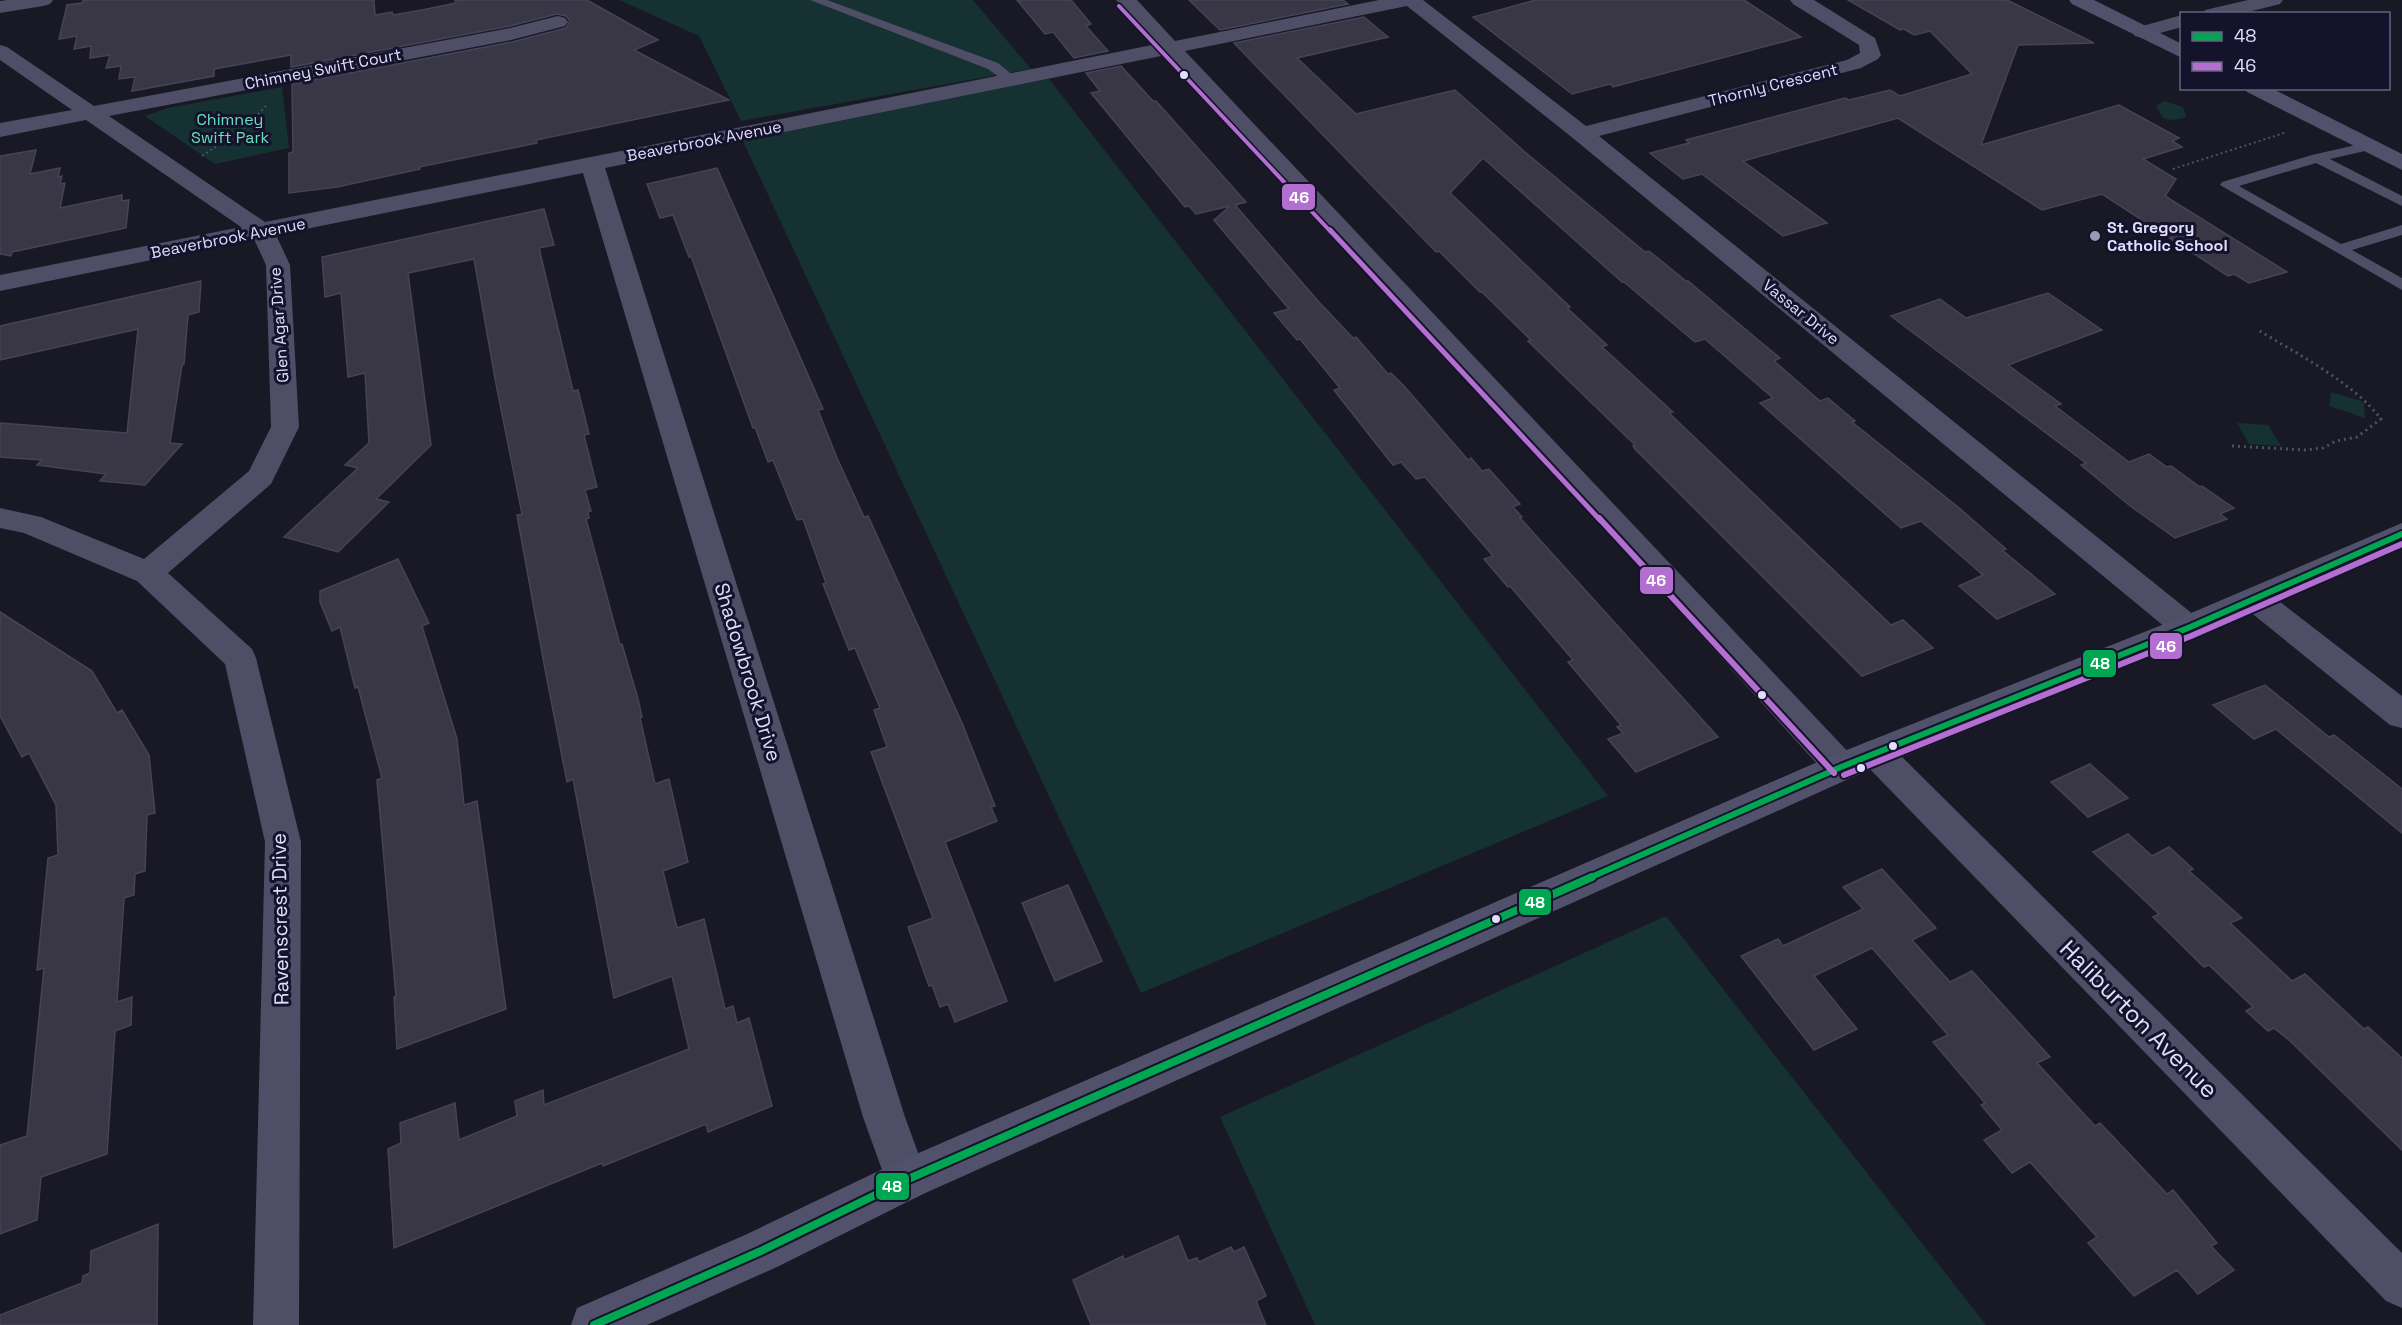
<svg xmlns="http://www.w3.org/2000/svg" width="2402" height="1325" font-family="'Space Grotesk',sans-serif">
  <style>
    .green { fill: #163131 }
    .building { fill: #393646; stroke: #464358; stroke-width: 1.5 }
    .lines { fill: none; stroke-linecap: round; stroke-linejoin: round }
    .path-far1 { stroke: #475462; stroke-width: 2; stroke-dasharray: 2 3; stroke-linecap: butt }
    .path { stroke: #475462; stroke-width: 3; stroke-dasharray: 2 4; stroke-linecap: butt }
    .lane { fill: #4e4e66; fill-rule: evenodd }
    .street { fill: #4e4e66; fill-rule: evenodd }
    .secondary { fill: #51516c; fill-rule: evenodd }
    .bus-1-far1-casing { stroke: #15122b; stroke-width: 10 }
    .bus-1-casing { stroke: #15122b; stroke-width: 12 }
    .bus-2-far2-casing { stroke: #15122b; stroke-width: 7 }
    .bus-2-far1-casing { stroke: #15122b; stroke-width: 9 }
    .bus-2-casing { stroke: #15122b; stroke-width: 10 }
    .bus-1-far1 { stroke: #00a651; stroke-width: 6 }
    .bus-1 { stroke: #00a651; stroke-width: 8 }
    .bus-2-far2 { stroke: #b36fd0; stroke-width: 4 }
    .bus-2-far1 { stroke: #b36fd0; stroke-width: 5 }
    .bus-2 { stroke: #b36fd0; stroke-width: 6 }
    .bus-dot { fill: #e0ddff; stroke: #15122b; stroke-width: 2 }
    .poi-dot { fill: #9a98b3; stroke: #15122b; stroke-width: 2 }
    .labels { text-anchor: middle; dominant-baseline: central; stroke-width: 6; stroke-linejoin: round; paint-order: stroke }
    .far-street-label { font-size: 16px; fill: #e0ddff; stroke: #15122b }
    .far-park-label { font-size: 16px; fill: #67e0be; stroke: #15122b }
    .far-poi-label { font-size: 16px; font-weight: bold; fill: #e0ddff; stroke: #15122b; text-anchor: start }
    .street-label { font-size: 20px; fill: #e0ddff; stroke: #15122b }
    .near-street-label { font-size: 24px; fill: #e0ddff; stroke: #15122b }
    .line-badge { stroke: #15122b; stroke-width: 2 }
    .badge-label { font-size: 16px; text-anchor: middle; font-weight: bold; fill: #fff }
  </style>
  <rect width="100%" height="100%" fill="#191825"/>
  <!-- green -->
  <g class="green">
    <polygon points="619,0 973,0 1031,69 741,121 699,36"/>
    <polygon points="1049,79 1608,796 1141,993 740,135"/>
    <polygon points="282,87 289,148 215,164 145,116 168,108"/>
    <polygon points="2164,101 2183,107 2186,115 2185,118 2171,120 2163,118 2156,106"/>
    <polygon points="2331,392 2361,401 2364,404 2365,418 2329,406"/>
    <polygon points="2237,423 2268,425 2281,446 2249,444"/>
    <polygon points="1666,916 1986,1325 1315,1325 1220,1117"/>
  </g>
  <!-- building -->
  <g class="building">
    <polygon points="83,0 374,0 375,15 392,12 393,15 422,10 456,3 455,0 587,0 658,40 634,50 729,100 536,140 537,143 419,167 420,169 337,187 289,193 289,153 293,152 292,84 512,42 566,28 570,21 566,16 557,14 510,26 291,67 291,55 214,69 214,76 132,91 135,77 119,79 121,66 106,68 110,55 90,58 91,46 74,49 77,36 59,39 67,5 82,3"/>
    <polygon points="1017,0 1071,0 1091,24 1086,26 1108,51 1074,58 1053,32 1045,34"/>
    <polygon points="1189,0 1343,0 1348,4 1220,30"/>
    <polygon points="1536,0 1744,0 1801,37 1613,87 1610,84 1572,94 1473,17"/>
    <polygon points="1848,0 2007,0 2094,43 2018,45 1981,145 2119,105 2179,138 2172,141 2182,147 2143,159 2176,179 2165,196 2287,272 2249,283 2234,274 2228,276 2102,194 2042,210 1898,118 1743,161 1827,223 1783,236 1702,174 1683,179 1650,153 1689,143 1686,140 1845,98 1849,100 1890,90 1900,96 1972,74 1930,31 1914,35 1904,29 1900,30"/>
    <polygon points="1364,17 1388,37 1297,58 1356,114 1455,90 1525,152 1645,252 1649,251 1686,281 1688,281 1757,339 1780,358 1774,361 1820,401 1828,398 1855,421 1852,422 1958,507 2006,549 2002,550 2055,594 1997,619 1959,586 1983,575 1921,521 1901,528 1760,403 1773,398 1705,339 1695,342 1624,282 1622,282 1483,158 1450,193 1570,307 1567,308 1607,345 1602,347 1673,412 1669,413 1891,625 1903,620 1933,648 1862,676 1635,449 1633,446 1635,445 1528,341 1531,340 1482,292 1480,292 1439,251 1436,252 1234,43"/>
    <polygon points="1121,66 1153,101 1156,101 1246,202 1235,205 1318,301 1353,338 1356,337 1388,374 1391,373 1404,386 1468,460 1471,458 1482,471 1489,469 1520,504 1513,507 1522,517 1520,518 1718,737 1636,772 1608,739 1623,733 1617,727 1621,725 1568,662 1573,660 1510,586 1508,587 1484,559 1493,556 1425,477 1416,479 1401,462 1393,465 1334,390 1340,388 1300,339 1297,340 1274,313 1289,309 1214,220 1230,206 1196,214 1189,206 1185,207 1091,93 1100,91 1086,73"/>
    <polygon points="36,150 30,174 60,168 58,177 62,176 60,184 65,183 60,208 122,195 122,201 129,200 126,228 12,252 11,256 0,254 0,156"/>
    <polygon points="717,168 823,409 818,410 837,458 864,517 868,516 910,608 962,723 995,806 991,807 997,821 945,842 1007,1001 955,1022 948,1004 940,1007 932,985 929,986 908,927 933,918 871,752 887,747 874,710 880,708 855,648 849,650 823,584 826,583 803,519 797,520 773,460 768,462 755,427 753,428 691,256 689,257 673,215 660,218 647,184"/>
    <polygon points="544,209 554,245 539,248 573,391 578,390 589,434 584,435 597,487 585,490 591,511 588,512 589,518 586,519 620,645 622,644 638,699 642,717 640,718 655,784 669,779 688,862 663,871 677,928 704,919 725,1009 733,1006 737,1023 749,1018 772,1106 708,1132 706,1124 603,1166 602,1163 394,1248 388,1149 401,1143 400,1123 455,1103 459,1140 517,1116 515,1101 543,1090 544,1105 689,1049 672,976 614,998 573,779 567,782 545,669 517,515 522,514 496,384 474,259 408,273 431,445 376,499 389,502 338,552 284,537 358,468 345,465 369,443 365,373 348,377 341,293 325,297 322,257"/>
    <polygon points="201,281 199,312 188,315 184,364 182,365 170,443 182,444 145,485 100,481 106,474 37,465 42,460 0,457 0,423 127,433 138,329 0,360 0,326"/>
    <polygon points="2048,293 2102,330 2008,365 2061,404 2055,406 2129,462 2149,454 2167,467 2171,466 2200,487 2202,486 2234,508 2220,514 2227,519 2175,538 2129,505 2081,465 2086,463 1891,316 1940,299 1966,318"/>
    <polygon points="398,559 429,623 422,626 457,739 464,805 477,801 506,1009 397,1049 394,997 396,997 377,780 382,778 358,687 355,688 340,627 332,631 320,602 320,591"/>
    <polygon points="0,612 92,671 117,713 122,710 149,755 155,813 147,815 145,871 135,874 134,895 124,898 117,1002 132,997 131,1025 115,1031 107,1154 41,1177 37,1220 0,1234 0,1145 27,1136 44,968 37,970 48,858 58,855 56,805 29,753 22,757 0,716"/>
    <polygon points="2265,685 2329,737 2334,735 2402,789 2402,833 2276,729 2254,739 2213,705"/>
    <polygon points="2090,764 2128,798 2088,817 2051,782"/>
    <polygon points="2128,834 2152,856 2169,847 2193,869 2189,871 2242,918 2230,923 2292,981 2305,974 2364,1029 2368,1027 2402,1058 2402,1150 2289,1040 2274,1028 2268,1031 2246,1011 2253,1007 2209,965 2204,967 2153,917 2159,914 2093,852"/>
    <polygon points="1882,869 1936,928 1912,940 1950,982 1972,971 2050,1057 2037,1063 2095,1126 2100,1123 2167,1194 2173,1190 2217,1243 2211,1246 2234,1270 2198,1294 2177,1270 2134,1296 2088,1243 2097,1237 2030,1162 2012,1173 1984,1140 2002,1130 1981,1105 1985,1103 1933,1042 1948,1035 1872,948 1814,976 1857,1029 1814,1050 1741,956 1778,939 1783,946 1863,909 1843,887"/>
    <polygon points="1068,885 1102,961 1055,981 1022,903"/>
    <polygon points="158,1224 157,1325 0,1325 0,1315 82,1283 83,1276 90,1273 91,1251"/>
    <polygon points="1178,1236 1188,1261 1197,1258 1199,1262 1231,1247 1234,1252 1244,1247 1266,1296 1256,1301 1266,1325 1091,1325 1073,1280 1123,1256 1124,1260"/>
  </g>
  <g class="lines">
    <!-- path-far1 -->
    <g class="path-far1">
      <polyline points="202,156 248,125 266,106"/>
      <polyline points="2173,169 2287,132"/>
    </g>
    <!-- path -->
    <path class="path" d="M 2232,446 L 2305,450 L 2323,448 L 2336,441 L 2357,437 L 2381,419 C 2355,384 2296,353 2258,330"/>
    <!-- lane -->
    <g class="lane">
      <polygon points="810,0 827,0 998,63 1019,80 1017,83 1007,83 988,69"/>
      <polygon points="2369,142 2374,143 2376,146 2374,149 2330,159 2402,196 2402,206 2316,163 2239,186 2341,244 2402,225 2402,235 2352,250 2402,278 2402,290 2220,185 2222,182 2312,155"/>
    </g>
    <!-- street -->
    <g class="street">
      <polygon points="7,0 53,0 50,4 43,6 0,13 0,1"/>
      <polygon points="1116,0 1137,0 1175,41 1379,0 1423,0 1586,126 1847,60 1860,53 1859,45 1793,4 1790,0 1814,0 1875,38 1881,55 1878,59 1861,68 1599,136 2199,619 2204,628 2199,637 2188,640 2177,637 1574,139 1407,6 1185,51 1853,757 1859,767 1853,777 1841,781 1829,777 1537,455 1166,55 605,168 905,1117 928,1180 921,1195 906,1202 891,1195 863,1117 583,173 276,235 290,265 299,427 271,484 168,573 252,649 256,658 301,842 299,1325 253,1325 265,842 225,664 137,581 24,533 0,528 0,508 41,517 144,559 249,471 271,427 266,265 254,239 0,291 0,275 241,227 86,120 0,137 0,123 72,110 0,60 0,45 7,47 94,106 510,28 558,16 565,18 568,22 565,26 511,40 109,116 265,222 1157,44"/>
      <polygon points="2248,0 2283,0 2280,4 2240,14 2203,14 2205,10"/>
      <polygon points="2182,15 2182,27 2142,38 2135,36 2132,32 2135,28"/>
      <polygon points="2255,587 2266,591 2402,696 2402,728 2390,725 2244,607 2239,599 2244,591"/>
      <polygon points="1876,739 1888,743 2402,1253 2402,1308 2386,1301 1864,763 1859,753 1864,743"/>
    </g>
    <!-- secondary -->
    <g class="secondary">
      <polygon points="2069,0 2094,0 2182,44 2182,58 2072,4"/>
      <polygon points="2244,88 2271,88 2402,154 2402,170 2247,92"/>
      <polygon points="2402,523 2402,546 2199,637 1853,777 921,1195 777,1267 647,1325 571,1325 577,1308 745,1235 891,1165 1829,757 2177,619"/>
    </g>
    <!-- bus-1-far1 casing -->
    <g class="bus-1-far1-casing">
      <polyline id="bus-1-far1" points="1589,878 1841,767 2188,628 2402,534"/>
    </g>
    <!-- bus-1 casing -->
    <g class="bus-1-casing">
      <polyline id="bus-1" points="594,1325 761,1251 906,1180 1592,877"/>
    </g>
    <!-- bus-2-far2 casing -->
    <g class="bus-2-far2-casing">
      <polyline id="bus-2-far2" points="1119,6 1331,232"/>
    </g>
    <!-- bus-2-far1 casing -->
    <g class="bus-2-far1-casing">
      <polyline id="bus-2-far1" points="1330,230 1600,520"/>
    </g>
    <!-- bus-2 casing -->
    <g class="bus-2-casing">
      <g id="bus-2">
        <polyline points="1599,518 1834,773"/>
        <polyline points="1844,775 2191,636 2402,544"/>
      </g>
    </g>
    <!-- bus-1-far1 -->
    <use href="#bus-1-far1" class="bus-1-far1"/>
    <!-- bus-1 -->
    <use href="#bus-1" class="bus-1"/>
    <!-- bus-2-far2 -->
    <use href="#bus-2-far2" class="bus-2-far2"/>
    <!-- bus-2-far1 -->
    <use href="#bus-2-far1" class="bus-2-far1"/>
    <!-- bus-2 -->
    <use href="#bus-2" class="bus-2"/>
  </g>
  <!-- markers -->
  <g class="bus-dot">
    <circle cx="1184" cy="75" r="5"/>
    <circle cx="1762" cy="695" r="5"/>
    <circle cx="1893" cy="746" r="5"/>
    <circle cx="1861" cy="768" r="5"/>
    <circle cx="1496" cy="919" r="5"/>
  </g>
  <circle class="poi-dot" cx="2095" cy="236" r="6"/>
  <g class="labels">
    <!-- far-street labels -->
    <g class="far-street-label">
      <text transform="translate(323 69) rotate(-11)">Chimney Swift Court</text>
      <text transform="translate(1773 85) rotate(-14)">Thornly Crescent</text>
      <text transform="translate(704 141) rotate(-11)">Beaverbrook Avenue</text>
      <text transform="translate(228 238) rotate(-11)">Beaverbrook Avenue</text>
      <text transform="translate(1801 312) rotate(39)">Vassar Drive</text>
      <text transform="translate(279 325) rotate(-94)">Glen Agar Drive</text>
    </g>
    <!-- far-park labels -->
    <g class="far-park-label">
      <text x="230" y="119">Chimney<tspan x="230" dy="18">Swift Park</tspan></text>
    </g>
    <!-- far-poi labels -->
    <g class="far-poi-label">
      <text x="2107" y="227">St. Gregory<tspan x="2107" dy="18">Catholic School</tspan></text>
    </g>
    <!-- street labels -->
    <g class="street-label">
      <text transform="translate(748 672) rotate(73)">Shadowbrook Drive</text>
      <text transform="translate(280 919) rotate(-91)">Ravenscrest Drive</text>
    </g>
    <!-- near-street labels -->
    <g class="near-street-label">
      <text transform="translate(2139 1019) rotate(45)">Haliburton Avenue</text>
    </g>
  </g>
  <g class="line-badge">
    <rect x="1281" y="183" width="35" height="28" rx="6" fill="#b36fd0"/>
    <rect x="1639" y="566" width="35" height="29" rx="6" fill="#b36fd0"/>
    <rect x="2149" y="632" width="34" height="28" rx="6" fill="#b36fd0"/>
    <rect x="2082" y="649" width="35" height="29" rx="6" fill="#00a651"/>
    <rect x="1518" y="888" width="34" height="28" rx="6" fill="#00a651"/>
    <rect x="875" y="1172" width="35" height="29" rx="6" fill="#00a651"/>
  </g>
  <g class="badge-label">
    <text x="1299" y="203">46</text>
    <text x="1656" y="586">46</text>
    <text x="2166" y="652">46</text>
    <text x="2100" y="669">48</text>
    <text x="1535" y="908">48</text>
    <text x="892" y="1192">48</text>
  </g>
  <!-- legend -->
  <rect x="2180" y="12" width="210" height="78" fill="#15122b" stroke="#666380" stroke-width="1.5"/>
  <rect x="2192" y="32" width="30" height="9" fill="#00a651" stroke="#666380" stroke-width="1.5"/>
  <text x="2234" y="42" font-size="18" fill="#e0ddff">48</text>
  <rect x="2192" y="62" width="30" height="9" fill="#b36fd0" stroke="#666380" stroke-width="1.5"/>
  <text x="2234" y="72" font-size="18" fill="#e0ddff">46</text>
</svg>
